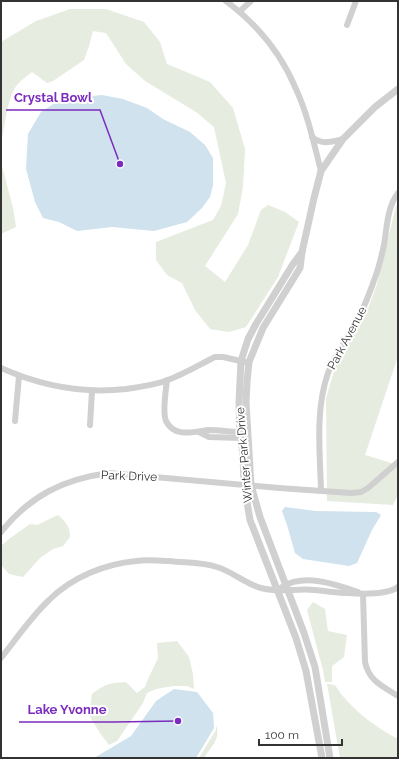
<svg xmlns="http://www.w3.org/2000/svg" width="399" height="759" font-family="Raleway,sans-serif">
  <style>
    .green { fill: #e6ecdf }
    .water { fill: #cfe2ee }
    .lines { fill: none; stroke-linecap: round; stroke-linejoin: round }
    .minor { stroke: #d0d0d0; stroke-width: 6 }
    .tertiary { stroke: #d0d0d0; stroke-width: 7 }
    .labels { text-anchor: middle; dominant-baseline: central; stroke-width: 4; stroke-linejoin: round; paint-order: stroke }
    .street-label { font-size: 12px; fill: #333; stroke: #fff }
    .leader { fill: none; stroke: #7b2cbf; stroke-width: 1.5 }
    .callout-dot { fill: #7b2cbf; stroke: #fff; stroke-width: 1.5 }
    .callout-label { font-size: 13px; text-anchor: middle; font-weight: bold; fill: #7b2cbf; stroke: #fff; stroke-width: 4; stroke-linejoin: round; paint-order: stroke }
  </style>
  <rect width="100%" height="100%" fill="#fff"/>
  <!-- green -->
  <g class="green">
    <path d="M 70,9 L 106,9 L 144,22 L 160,42 L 167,64 L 210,82 L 233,108 L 245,149 L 243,187 L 238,214 L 205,266 L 225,282 L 248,245 L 261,210 L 268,205 L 285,212 L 299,222 L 278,277 L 246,327 L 229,332 L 210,329 L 195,310 L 182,283 L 167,275 L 156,260 L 156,242 L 213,220 L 221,206 L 226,183 L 214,127 L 196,112 L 145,81 L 126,64 L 106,33 L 93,31 L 89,46 L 84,60 L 53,81 L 47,83 L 32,72 C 27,76 21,80 17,85 C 7,98 5,126 1,143 L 1,42 L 36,21 Z"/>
    <polygon points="1,162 13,208 16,227 1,234"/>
    <polygon points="398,203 398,356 365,455 398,465 398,494 393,505 327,501 326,398 336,365 368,309 377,284 396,206"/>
    <path d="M 58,515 C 66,522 70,527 70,537 L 63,546 L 53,549 L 40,558 L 23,577 L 9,574 L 1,565 L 1,546 L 9,539 L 30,524 L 37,525 Z"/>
    <polygon points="313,602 325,609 328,631 347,635 344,657 332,666 332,682 325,682 323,670 307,610"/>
    <path d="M 177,641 L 189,657 L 193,674 L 194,689 L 187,686 L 173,686 L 156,689 L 147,693 L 143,703 L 117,741 L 109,745 L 100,733 L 89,715 L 92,694 C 105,684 110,683 126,682 L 137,693 L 145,687 L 148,679 L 158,658 L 157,643 Z"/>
    <path d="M 327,684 L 335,685 C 348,707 375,727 398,739 L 398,758 L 340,758 Z"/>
    <path d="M 216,725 C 221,739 211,747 204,758 L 199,758 L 216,730 Z"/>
  </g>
  <!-- water -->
  <g class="water">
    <polygon points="102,95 123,99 147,108 163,119 190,132 205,145 213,158 213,185 210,197 202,208 187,222 154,231 112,227 77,231 59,222 43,218 35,202 26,169 28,134 41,112 61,99"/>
    <polygon points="285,507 316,511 376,512 381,515 372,530 357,563 349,566 303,559 295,553 287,525 282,511"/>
    <polygon points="174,689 197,692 213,713 214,728 196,758 94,758 131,736 156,701"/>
  </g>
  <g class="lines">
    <!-- minor -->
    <g class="minor">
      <path d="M 226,1 C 257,24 281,53 296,89 C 308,115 314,144 321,171"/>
      <polyline points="240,11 251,1"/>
      <polyline points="347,25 356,1"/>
      <path d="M 312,137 C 322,145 331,142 343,139"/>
      <path d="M 1,368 C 41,386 82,394 126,389 C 140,387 155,385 168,380 C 184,374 199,365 215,357 L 223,357 L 245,362"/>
      <path d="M 167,380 C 166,390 162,412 166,421 C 174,438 194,432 208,430 C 219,430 230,432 240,432"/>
      <polyline points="15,421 19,376"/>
      <polyline points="90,425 92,391"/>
      <polyline points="199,432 209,437 241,438"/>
      <path d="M 321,490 C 320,452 315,410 328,373 C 334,355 346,341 355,325 C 364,308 371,290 377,272 C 380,263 382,254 384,245 C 387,228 387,207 398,193"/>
      <path d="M 1,532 C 30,496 63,479 109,473 L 279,488 L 351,493 L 361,492 L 368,488 L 398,462"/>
      <path d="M 282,587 C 304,573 335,584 358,592"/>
      <path d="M 363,594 L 365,662 C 369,681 382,686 398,696"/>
      <path d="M 1,658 C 17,638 31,617 49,600 C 72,577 105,564 136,561 C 147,559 158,561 169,561 C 185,563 202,562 217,567 C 233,572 246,584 261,588 C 279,593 297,588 315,590 C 326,591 336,593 348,593 C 362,594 387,595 398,587"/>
    </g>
    <!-- tertiary -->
    <g class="tertiary">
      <polyline points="302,252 293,264 256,324 248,339 241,361 239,402 240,432 243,455 244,484 250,520 296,638 306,671 322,758"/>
      <polyline points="330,758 315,667 304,633 260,517 251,485 246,402 247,382 249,362 263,328 300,268 302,252 314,198 321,171 343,139 375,107 398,89"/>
    </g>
  </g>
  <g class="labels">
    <!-- street labels -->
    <g class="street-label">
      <text transform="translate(347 338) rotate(-62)">Park Avenue</text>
      <text transform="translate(244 455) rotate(-95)">Winter Park Drive</text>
      <text transform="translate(129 476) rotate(2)">Park Drive</text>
    </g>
  </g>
  <!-- callouts -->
  <path class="leader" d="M120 164L100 110H6M178 721L114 722H19"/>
  <g class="callout-dot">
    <circle cx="120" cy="164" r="4"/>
    <circle cx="178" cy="721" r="4"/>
  </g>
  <g class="callout-label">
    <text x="53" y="102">Crystal Bowl</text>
    <text x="67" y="714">Lake Yvonne</text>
  </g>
  <!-- border -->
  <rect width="399" height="759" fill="none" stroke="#333333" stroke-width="4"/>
  <!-- scale -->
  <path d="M259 739v6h83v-6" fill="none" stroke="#333333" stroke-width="2"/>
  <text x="265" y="739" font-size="12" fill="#333333" stroke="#ffffff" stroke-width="3" paint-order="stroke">100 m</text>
</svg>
